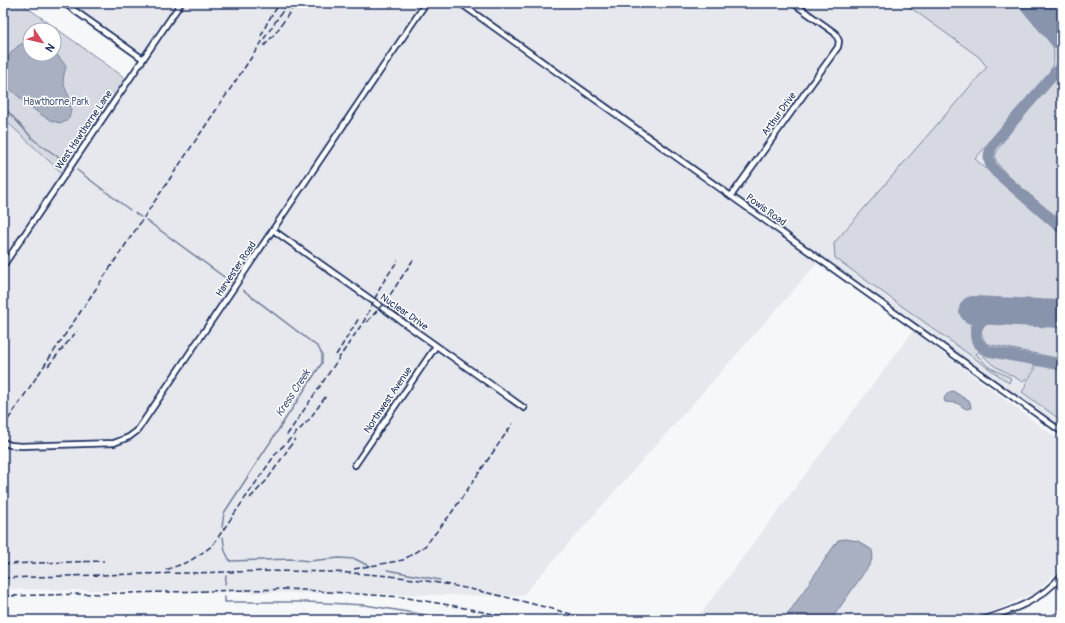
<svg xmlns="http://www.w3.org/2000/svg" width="1065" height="623" font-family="Pangolin,sans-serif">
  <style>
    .built { fill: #e6e8ee }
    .green { fill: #d6d9e2; stroke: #7884a0; fill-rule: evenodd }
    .water { fill: #a9b0c1; stroke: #707c99 }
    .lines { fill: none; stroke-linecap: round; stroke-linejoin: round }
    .stream { stroke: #707c99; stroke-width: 1.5 }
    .taxiway { stroke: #8893ac; stroke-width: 11 }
    .runway { stroke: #8893ac; stroke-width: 28 }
    .minor-casing { stroke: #1b2f5e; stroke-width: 8 }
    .minor { stroke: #fff; stroke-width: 4.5 }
    .rail { stroke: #1b2f5e; stroke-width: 1.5; stroke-dasharray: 6 3; stroke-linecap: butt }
    .labels { text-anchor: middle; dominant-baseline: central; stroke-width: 3; stroke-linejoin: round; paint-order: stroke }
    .park-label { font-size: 10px; fill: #4a5a7f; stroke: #fff }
    .street-label { font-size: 10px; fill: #1b2f5e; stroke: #fff }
    .water-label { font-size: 11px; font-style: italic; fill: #4d5c81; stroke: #fff }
  </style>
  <rect width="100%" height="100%" fill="#f6f7f9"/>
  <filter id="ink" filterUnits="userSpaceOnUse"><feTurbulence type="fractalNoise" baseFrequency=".025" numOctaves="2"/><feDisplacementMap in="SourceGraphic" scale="8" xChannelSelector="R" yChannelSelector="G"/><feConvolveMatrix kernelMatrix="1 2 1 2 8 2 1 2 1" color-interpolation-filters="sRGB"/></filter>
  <g filter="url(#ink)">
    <!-- built -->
    <g class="built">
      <polygon points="69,3 177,3 142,55"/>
      <polygon points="180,3 1062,3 1062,427 823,257 522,596 3,589 3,117 63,175"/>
      <polygon points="913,331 1062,442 1062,564 1055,574 1036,592 974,620 696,620"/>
    </g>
    <!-- green -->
    <g class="green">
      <path d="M 3,3 L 21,3 L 128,80 L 64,175 L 3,118 ZM 30,30 L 54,30 L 54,54 L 30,54 Z"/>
      <path d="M 904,3 L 1021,3 C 1039,23 1065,45 1049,73 L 975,159 L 1062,235 L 1062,304 L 973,300 C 973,312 970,327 972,338 C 977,360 1018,361 1036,364 L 1023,382 L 993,365 L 979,352 L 977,353 L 976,354 L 989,367 L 1011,378 L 1009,383 L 835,258 L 834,243 L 987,67 L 979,57 Z"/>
      <polygon points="1046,3 1062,3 1062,20"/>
      <path d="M 1062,72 L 1062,220 C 1049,211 998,172 995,158 C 993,147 1051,85 1062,72 Z"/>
      <path d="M 994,320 L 1062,323 L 1062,359 L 987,344 C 978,334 980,322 994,320 Z"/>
      <polygon points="1038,365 1062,369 1062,421 1022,392 1026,386 1025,384"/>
    </g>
    <!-- water -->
    <g class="water">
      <path d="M 30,41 L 30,54 L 54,54 L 54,51 L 66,66 C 65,72 62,78 64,84 C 65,91 71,97 71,105 C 72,151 16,94 4,83 C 0,65 12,44 30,41 Z"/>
      <polygon points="953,391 970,402 971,408 966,409 957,403 945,402 944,398 949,392"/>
      <polygon points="846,539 858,541 872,550 873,556 870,564 831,620 784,620 838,540"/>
    </g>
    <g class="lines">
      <!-- stream -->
      <g class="stream">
        <polyline points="3,106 34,140 64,161"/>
        <polyline points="77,170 130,210"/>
        <polyline points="135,213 141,217"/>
        <polyline points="146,220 231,282"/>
        <polyline points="222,527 224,513 322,363 322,354 318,347 243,290"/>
        <polyline points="223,537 225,551 230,561"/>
        <polyline points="230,561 291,559 309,561 339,558 355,559 369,566"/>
        <polyline points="387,570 440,580"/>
        <polyline points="225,584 226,576"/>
        <polyline points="225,597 225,602 306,602 365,605 457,620"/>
        <polyline points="612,618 619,620"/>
        <polyline points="1043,620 1062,610"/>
      </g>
      <!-- taxiway -->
      <g class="taxiway">
        <polyline points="1062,32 1057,30 1062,38"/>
        <path d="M 1062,65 L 994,143 C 987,154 987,162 996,172 L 1062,229"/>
        <path d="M 991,311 C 977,323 966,338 988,351 L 1062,365"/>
      </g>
      <!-- runway -->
      <g class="runway">
        <polyline points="1034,3 1062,36"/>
        <polyline points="973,310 1062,314"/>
      </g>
      <!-- minor casing -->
      <g class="minor-casing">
        <g id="minor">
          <polyline points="64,3 143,59"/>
          <polyline points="460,3 1062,432"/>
          <polyline points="731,196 838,47 839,41 835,33 793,3"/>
          <polyline points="273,230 524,408"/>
          <polyline points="3,266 181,3"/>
          <polyline points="3,442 10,445 21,446 114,443 129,437 137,431 426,3"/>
          <polyline points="355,465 436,346"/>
          <path d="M 982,620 C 1013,610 1041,601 1062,575"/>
        </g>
      </g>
      <!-- minor -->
      <use href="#minor" class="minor"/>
      <!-- rail -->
      <g class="rail">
        <polyline points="261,36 268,21 280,3"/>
        <polyline points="264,46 277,31 296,3"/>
        <polyline points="367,322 388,298 413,260"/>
        <polyline points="336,355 359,318"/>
        <polyline points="48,366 77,331"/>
        <polyline points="3,427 288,3"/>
        <polyline points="287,435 364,321 382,284 398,260"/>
        <polyline points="250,498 267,480 295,439"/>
        <polyline points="3,564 104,561"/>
        <polyline points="354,569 403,560 425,546 450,515 513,423"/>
        <polyline points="166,570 190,561 212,546 277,452 308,421 326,396"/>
        <path d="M 3,578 C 65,576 128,574 190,573 C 260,571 329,569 398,577 C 464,585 528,602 592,620"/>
        <polyline points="3,596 289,589 401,597 455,606 521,620"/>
      </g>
    </g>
  </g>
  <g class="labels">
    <!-- park labels -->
    <g class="park-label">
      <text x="56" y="102">Hawthorne Park</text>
    </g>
    <!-- street labels -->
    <g class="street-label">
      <text transform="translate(779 114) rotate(-54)">Arthur Drive</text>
      <text transform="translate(84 130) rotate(-56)">West Hawthorne Lane</text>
      <text transform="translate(766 210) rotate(36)">Powis Road</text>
      <text transform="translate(236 269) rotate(-56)">Harvester Road</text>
      <text transform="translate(404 312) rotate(35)">Nuclear Drive</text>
      <text transform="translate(388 400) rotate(-56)">Northwest Avenue</text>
    </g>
    <!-- water labels -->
    <g class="water-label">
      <text transform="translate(293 393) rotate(-57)">Kress Creek</text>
    </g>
  </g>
  <!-- margin -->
  <rect width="1065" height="623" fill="none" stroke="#fff" stroke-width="16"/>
  <rect x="8" y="8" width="1049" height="607" fill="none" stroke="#1b2f5e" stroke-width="1.5" filter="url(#ink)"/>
  <!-- north arrow -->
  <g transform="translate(42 42) rotate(125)"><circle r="19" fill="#ffffff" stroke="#a4acbf"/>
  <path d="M0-3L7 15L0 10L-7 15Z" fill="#d1495b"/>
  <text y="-6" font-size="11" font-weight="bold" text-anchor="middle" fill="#1b2f5e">N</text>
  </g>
</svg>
